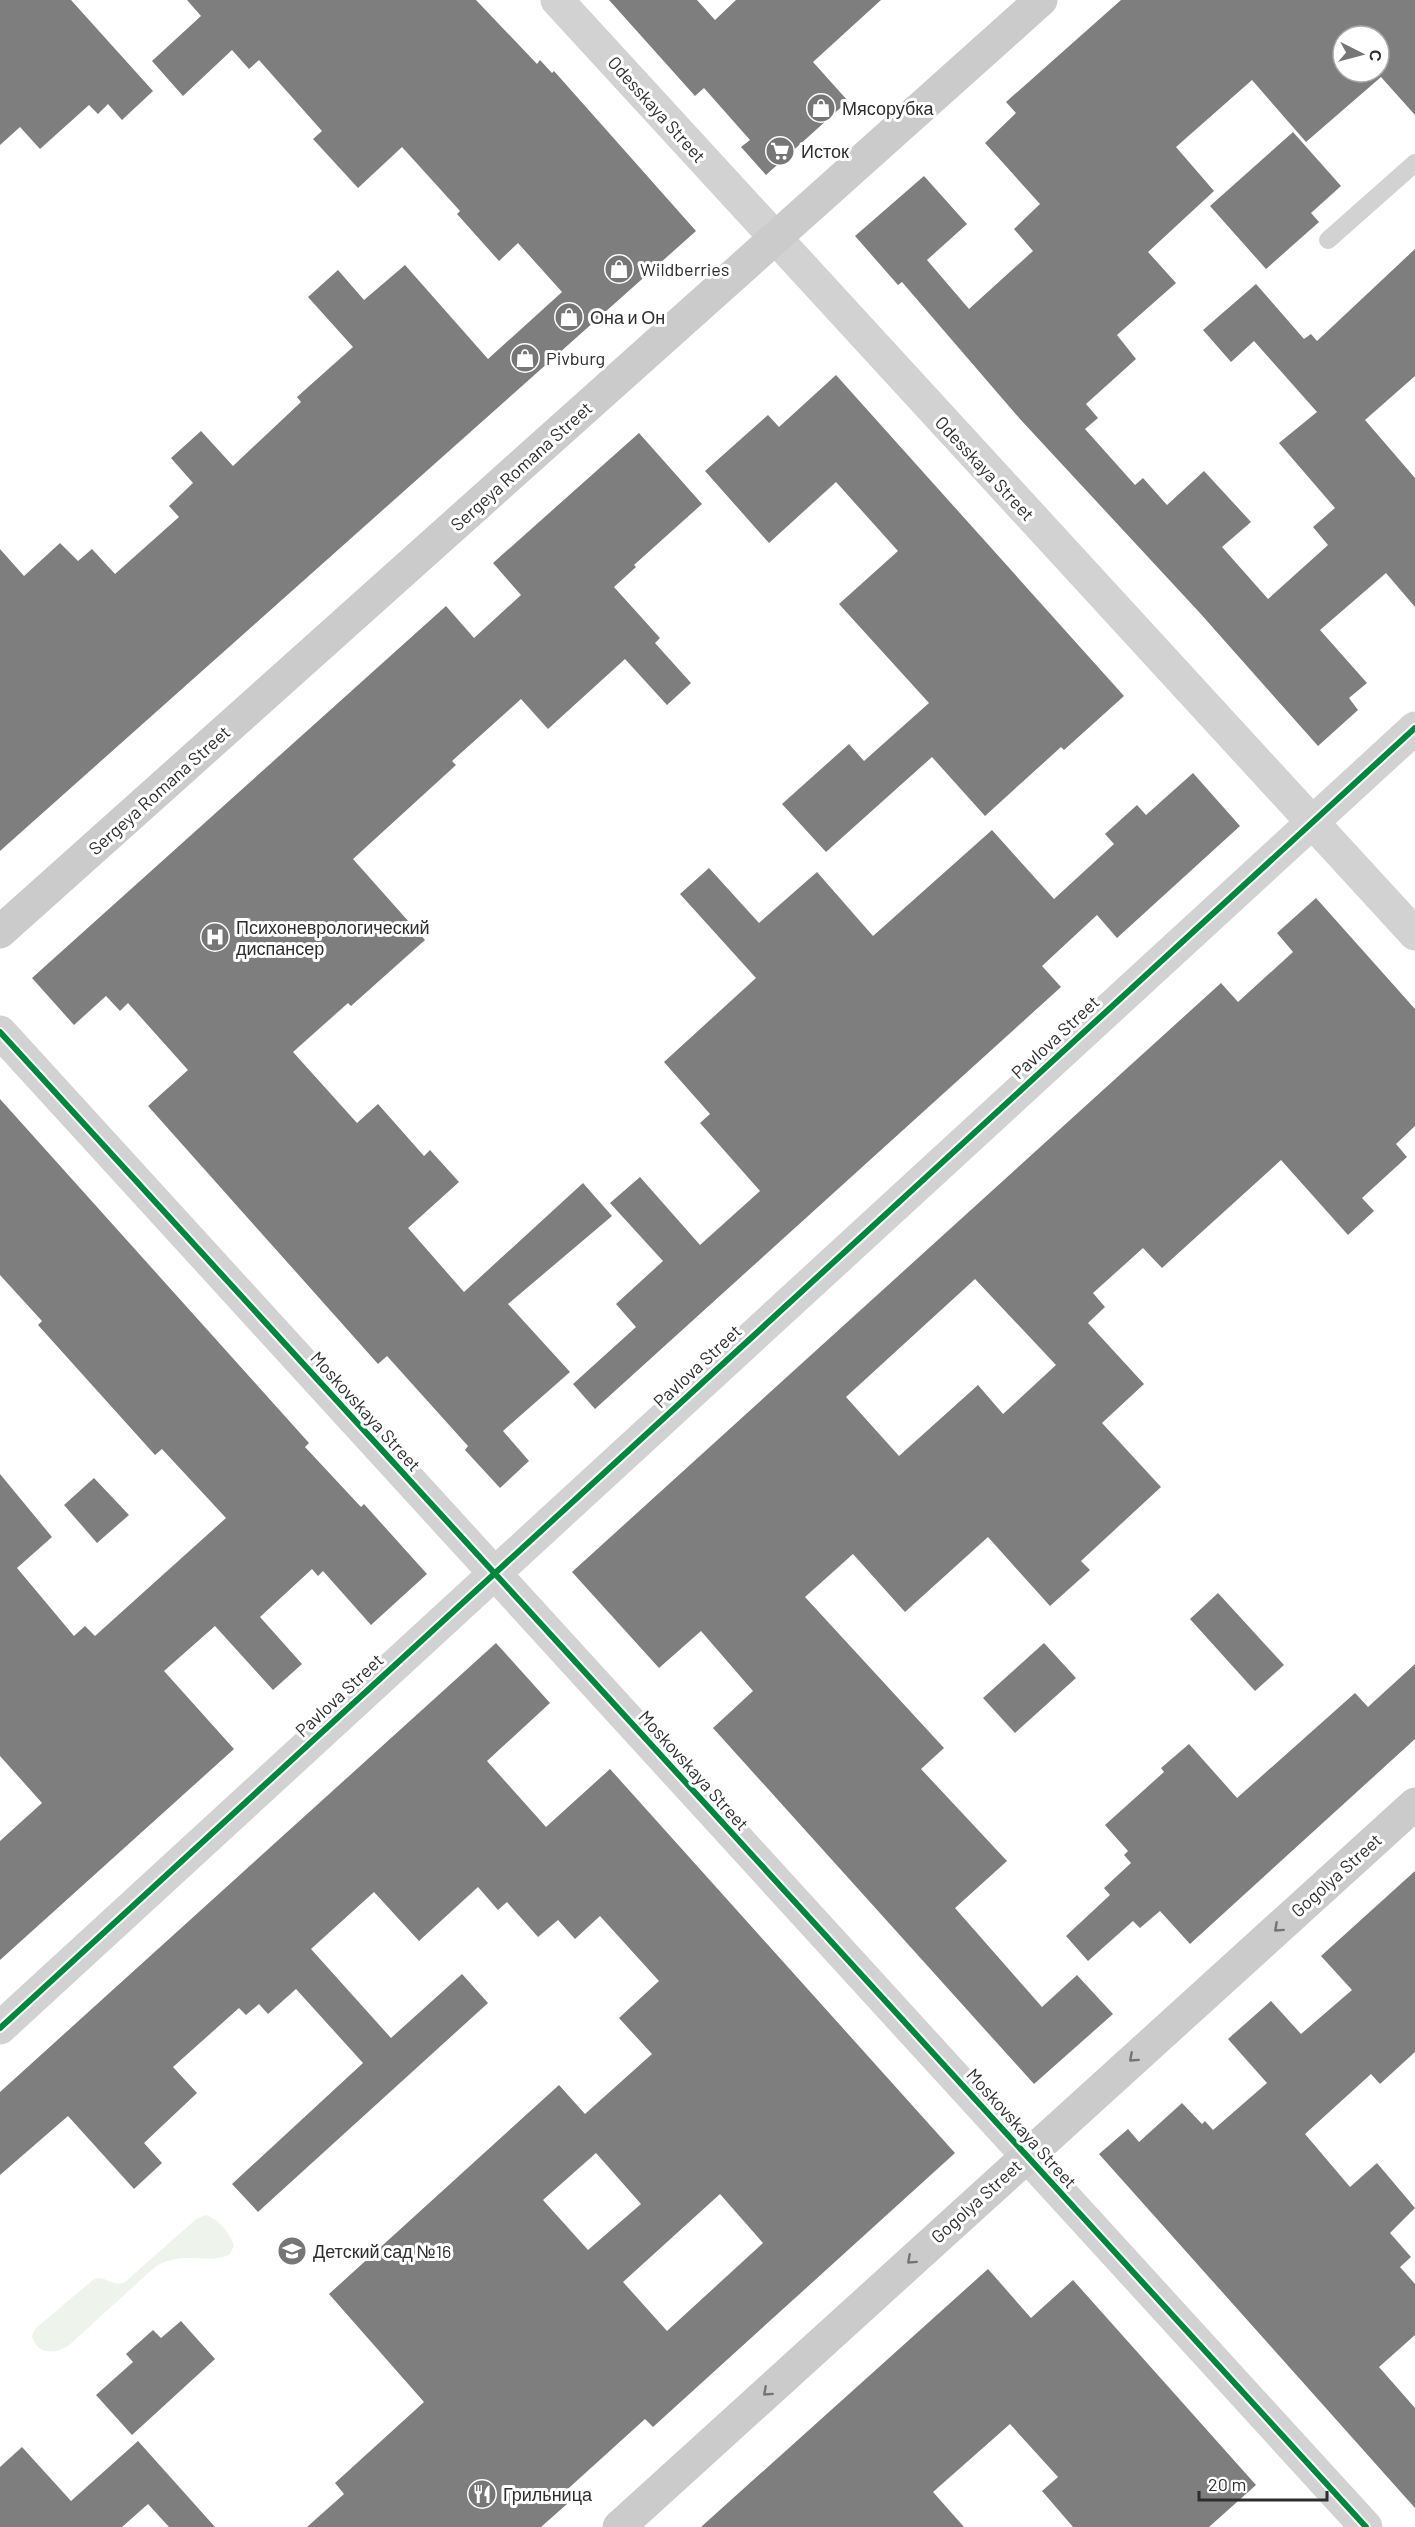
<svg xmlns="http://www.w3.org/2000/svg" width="1415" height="2527" font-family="Barlow,sans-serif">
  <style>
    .green { fill: #eef3ec }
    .building { fill: #7e7e7e; fill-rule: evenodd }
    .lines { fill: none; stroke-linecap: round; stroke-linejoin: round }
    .lane { stroke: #d2d2d2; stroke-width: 18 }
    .street { stroke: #d2d2d2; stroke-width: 33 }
    .secondary { stroke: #cbcbcb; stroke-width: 33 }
    .cycleway-casing { stroke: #fff; stroke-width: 10 }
    .cycleway { stroke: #00873e; stroke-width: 6 }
    .oneway { stroke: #747474 }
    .labels { text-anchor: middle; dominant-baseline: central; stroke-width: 6; stroke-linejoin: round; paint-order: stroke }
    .poi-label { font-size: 18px; fill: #2d2d2d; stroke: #fff; text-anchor: start }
    .street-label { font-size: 18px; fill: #2d2d2d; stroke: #fff }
  </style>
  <rect width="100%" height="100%" fill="#fff"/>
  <!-- green -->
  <path class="green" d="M 205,2215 C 219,2219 230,2233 234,2246 L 229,2255 C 207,2265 186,2250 156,2266 L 68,2346 C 54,2355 36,2354 32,2336 L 35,2329 L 94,2279 C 106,2275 113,2288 125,2282 L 195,2220 Z"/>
  <!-- building -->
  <g class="building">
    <polygon points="0,0 71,0 153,91 122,120 108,104 98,114 89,105 40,149 20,127 0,145"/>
    <polygon points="187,0 476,0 537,64 540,60 552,73 554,71 696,231 0,851 0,549 24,576 60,543 78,561 92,549 115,574 179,517 169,506 193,483 171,458 201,431 233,466 301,402 297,397 353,347 308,297 338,270 364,300 405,265 488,359 562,292 518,243 499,261 457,214 460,211 402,147 358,188 313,139 322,131 259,60 249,69 232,50 183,96 152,61 201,16"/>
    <polygon points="609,0 697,0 715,20 736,0 881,0 813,62 848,101 766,175 741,147 750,140 704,88 695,96"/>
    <path d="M 1121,0 L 1415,0 L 1415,115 L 1381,77 L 1306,142 L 1252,80 L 1176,147 L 1214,191 L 1148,252 L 1176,283 L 1117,335 L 1136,359 L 1086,404 L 1098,418 L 1085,429 L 1135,485 L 1143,478 L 1167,505 L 1204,471 L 1251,522 L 1222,547 L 1268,599 L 1328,545 L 1313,527 L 1335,508 L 1279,443 L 1317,412 L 1254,341 L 1231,362 L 1203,330 L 1256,284 L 1304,339 L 1311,334 L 1317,341 L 1415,249 L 1415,376 L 1365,420 L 1415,478 L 1415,607 L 1386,573 L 1320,630 L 1367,683 L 1349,698 L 1358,710 L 1318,746 L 1199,612 L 1020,419 L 902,282 L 898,285 L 855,236 L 924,176 L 967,224 L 927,260 L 969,309 L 1033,251 L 1014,229 L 1040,204 L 985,143 L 1016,113 L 1006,102 ZM 1343,36 L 1379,36 L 1379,72 L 1343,72 Z"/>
    <polygon points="1293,132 1341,186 1311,213 1319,222 1266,269 1210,206"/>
    <polygon points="836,375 1124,696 1064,750 1061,747 985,816 932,757 826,852 782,804 849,744 864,761 929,703 839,604 898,551 836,482 769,543 705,471 768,415 779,427"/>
    <polygon points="639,433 702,504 634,565 636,567 614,587 660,638 655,643 691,683 667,705 625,659 548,729 521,699 452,761 456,765 353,859 425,940 351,1006 348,1003 293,1052 357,1123 378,1104 424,1156 430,1150 459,1182 408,1228 464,1292 583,1183 612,1216 508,1304 570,1372 503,1431 529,1461 500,1488 465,1450 468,1446 387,1356 378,1364 148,1106 188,1070 128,1003 120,1011 106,996 74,1025 32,978 446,606 474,638 521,595 493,563"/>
    <polygon points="1193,773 1240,826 1117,938 1097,915 1042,966 1061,987 595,1409 573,1384 636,1327 616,1304 663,1261 610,1203 640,1177 700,1245 760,1191 700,1123 710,1114 664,1062 756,978 680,894 709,868 759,923 817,872 873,936 992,830 1054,899 1114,844 1105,834 1137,805 1146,815"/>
    <path d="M 1316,898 L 1415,1009 L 1415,1126 L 1396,1144 L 1407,1157 L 1362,1198 L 1374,1211 L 1348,1235 L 1281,1160 L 1162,1268 L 1143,1248 L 1093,1293 L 1105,1307 L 1088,1323 L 1144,1384 L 1102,1423 L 1161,1487 L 1081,1561 L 1090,1570 L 1050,1606 L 988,1537 L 905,1612 L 853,1554 L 805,1597 L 944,1748 L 921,1769 L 1007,1861 L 955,1908 L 1042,2007 L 1077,1975 L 1113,2014 L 1034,2084 L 713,1728 L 753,1691 L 701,1631 L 659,1668 L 572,1572 L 1221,983 L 1238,1002 L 1293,952 L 1277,933 ZM 975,1279 L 1056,1365 L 1003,1414 L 978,1385 L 899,1456 L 846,1397 Z"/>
    <polygon points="0,1099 309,1443 305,1447 361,1507 364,1504 427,1574 371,1625 323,1571 318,1576 312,1569 260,1617 302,1664 273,1690 215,1626 164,1671 234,1749 0,1960 0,1841 42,1803 0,1756 0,1474 52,1537 17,1568 74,1636 85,1626 95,1636 226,1518 162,1449 155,1455 38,1325 42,1321 0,1275"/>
    <polygon points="94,1478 129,1515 97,1543 64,1505"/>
    <polygon points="1218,1593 1284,1665 1255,1691 1190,1619"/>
    <path d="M 496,1643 L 550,1703 L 487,1761 L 546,1827 L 610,1769 L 955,2153 L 653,2427 L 645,2419 L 560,2496 L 567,2504 L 541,2527 L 307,2527 L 344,2494 L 335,2483 L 424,2402 L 329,2294 L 559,2085 L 585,2114 L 652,2054 L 619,2018 L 659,1981 L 600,1916 L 575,1939 L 558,1920 L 538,1937 L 507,1902 L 498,1910 L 478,1887 L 419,1941 L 374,1892 L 311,1949 L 391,2038 L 462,1974 L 488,2003 L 258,2212 L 232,2184 L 363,2063 L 296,1989 L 268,2014 L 259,2004 L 246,2015 L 239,2008 L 173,2067 L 197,2093 L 144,2143 L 162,2163 L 134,2189 L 68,2116 L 0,2175 L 0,2092 ZM 596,2153 L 641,2204 L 588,2250 L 543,2200 ZM 720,2194 L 763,2243 L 667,2331 L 623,2282 Z"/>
    <polygon points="1044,1643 1076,1678 1015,1733 983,1698"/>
    <polygon points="1415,1664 1415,1739 1190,1944 1160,1911 1140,1928 1133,1921 1088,1961 1066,1936 1110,1895 1104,1888 1131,1863 1124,1855 1128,1851 1105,1825 1164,1772 1161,1768 1189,1744 1237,1798 1355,1693 1368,1707"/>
    <polygon points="1415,1871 1415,2052 1380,2084 1371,2074 1305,2134 1350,2187 1377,2163 1415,2208 1390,2233 1411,2257 1400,2267 1415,2284 1415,2335 1379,2367 1415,2408 1415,2508 1099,2154 1128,2129 1139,2142 1182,2103 1202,2124 1205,2121 1213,2130 1267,2083 1228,2039 1271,2001 1301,2034 1352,1990 1321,1956"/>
    <polygon points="988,2269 1031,2318 1073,2280 1256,2485 1209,2527 1073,2527 1042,2491 1058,2477 1010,2424 933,2492 964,2527 701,2527"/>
    <polygon points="181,2321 215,2359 132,2435 96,2395 133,2362 126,2354 153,2330 161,2338"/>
    <polygon points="138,2441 215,2527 169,2527 148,2504 122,2527 0,2527 0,2467 22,2447 71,2501"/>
  </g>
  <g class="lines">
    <!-- lane -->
    <polyline class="lane" points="1328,240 1415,163"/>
    <!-- street -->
    <g class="street">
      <polyline points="557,0 1415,934"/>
      <polyline points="0,1032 1366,2527"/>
      <polyline points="0,2028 1415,728"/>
    </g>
    <!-- secondary -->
    <g class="secondary">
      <polyline points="0,932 1041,0"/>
      <polyline points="619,2527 1415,1804"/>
    </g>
    <!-- cycleway casing -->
    <g class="cycleway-casing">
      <g id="cycleway">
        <polyline points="0,1032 1366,2527"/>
        <polyline points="0,2028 1415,728"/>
      </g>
    </g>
    <!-- cycleway -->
    <use href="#cycleway" class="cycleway"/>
  </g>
  <!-- one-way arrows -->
  <defs><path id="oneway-chevron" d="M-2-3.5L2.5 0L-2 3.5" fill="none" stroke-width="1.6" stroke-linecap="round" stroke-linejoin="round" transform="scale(1.5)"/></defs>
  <g class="oneway">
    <use href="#oneway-chevron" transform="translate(1278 1928) rotate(138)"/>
    <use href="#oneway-chevron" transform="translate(1133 2058) rotate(138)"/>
    <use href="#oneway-chevron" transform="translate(911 2260) rotate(138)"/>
    <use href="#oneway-chevron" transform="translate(767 2392) rotate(138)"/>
  </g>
  <!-- icons -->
  <defs>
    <g id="shop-disc" transform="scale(1.5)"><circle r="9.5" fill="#767676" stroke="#fff"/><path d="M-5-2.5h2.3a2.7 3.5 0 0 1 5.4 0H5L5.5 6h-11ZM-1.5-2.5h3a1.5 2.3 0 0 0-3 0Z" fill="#fff"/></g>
    <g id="supermarket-disc" transform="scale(1.5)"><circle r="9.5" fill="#767676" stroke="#fff"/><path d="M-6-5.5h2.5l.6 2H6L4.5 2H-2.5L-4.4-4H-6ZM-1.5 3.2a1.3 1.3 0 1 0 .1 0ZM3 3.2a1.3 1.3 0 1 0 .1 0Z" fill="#fff"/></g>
    <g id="hospital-disc" transform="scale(1.5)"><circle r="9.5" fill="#767676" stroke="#fff"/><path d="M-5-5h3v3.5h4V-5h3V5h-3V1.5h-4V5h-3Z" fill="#fff"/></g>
    <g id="school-disc" transform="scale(1.5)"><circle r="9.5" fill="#767676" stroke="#fff"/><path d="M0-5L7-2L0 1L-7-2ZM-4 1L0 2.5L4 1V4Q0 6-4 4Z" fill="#fff"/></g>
    <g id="restaurant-disc" transform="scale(1.5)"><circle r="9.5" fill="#767676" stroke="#fff"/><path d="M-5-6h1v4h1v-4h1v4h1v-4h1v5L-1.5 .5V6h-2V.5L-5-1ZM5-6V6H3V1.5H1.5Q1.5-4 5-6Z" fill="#fff"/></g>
  </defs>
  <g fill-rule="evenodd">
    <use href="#shop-disc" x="821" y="108"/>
    <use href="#supermarket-disc" x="780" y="151"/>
    <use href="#shop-disc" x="619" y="269"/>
    <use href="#shop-disc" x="569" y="317"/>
    <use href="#shop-disc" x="525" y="358"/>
    <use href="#hospital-disc" x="215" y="937"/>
    <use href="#school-disc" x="292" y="2251"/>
    <use href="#restaurant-disc" x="482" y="2494"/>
  </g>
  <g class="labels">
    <!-- poi labels -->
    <g class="poi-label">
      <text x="842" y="108">Мясорубка</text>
      <text x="801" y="151">Исток</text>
      <text x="640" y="269">Wildberries</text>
      <text x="590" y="317">Она и Он</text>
      <text x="546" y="358">Pivburg</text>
      <text x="236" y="927">Психоневрологический<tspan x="236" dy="21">диспансер</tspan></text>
      <text x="313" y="2251">Детский сад №16</text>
      <text x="503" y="2494">Грильница</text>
    </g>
    <!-- street labels -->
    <g class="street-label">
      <text transform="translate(657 109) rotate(48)">Odesskaya Street</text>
      <text transform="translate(521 466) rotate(-42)">Sergeya Romana Street</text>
      <text transform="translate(985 468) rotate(47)">Odesskaya Street</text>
      <text transform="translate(159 790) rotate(-42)">Sergeya Romana Street</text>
      <text transform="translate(1055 1037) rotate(-43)">Pavlova Street</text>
      <text transform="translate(697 1366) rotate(-43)">Pavlova Street</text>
      <text transform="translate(366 1411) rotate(48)">Moskovskaya Street</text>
      <text transform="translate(339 1695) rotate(-43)">Pavlova Street</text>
      <text transform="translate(694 1770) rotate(48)">Moskovskaya Street</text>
      <text transform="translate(1336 1875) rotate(-42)">Gogolya Street</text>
      <text transform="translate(1022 2128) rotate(48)">Moskovskaya Street</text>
      <text transform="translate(976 2201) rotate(-42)">Gogolya Street</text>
    </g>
  </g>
  <!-- north arrow -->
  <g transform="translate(1361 54) rotate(96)"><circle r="28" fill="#ffffff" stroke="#ababab" stroke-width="1.5"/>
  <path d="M0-4.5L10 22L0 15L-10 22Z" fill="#767676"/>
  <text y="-9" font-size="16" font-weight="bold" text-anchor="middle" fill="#2d2d2d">С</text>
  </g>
  <!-- scale -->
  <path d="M1199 2491v9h128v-9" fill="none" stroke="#2d2d2d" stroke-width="3"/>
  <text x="1208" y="2491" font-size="18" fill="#2d2d2d" stroke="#ffffff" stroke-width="4.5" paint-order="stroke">20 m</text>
</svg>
